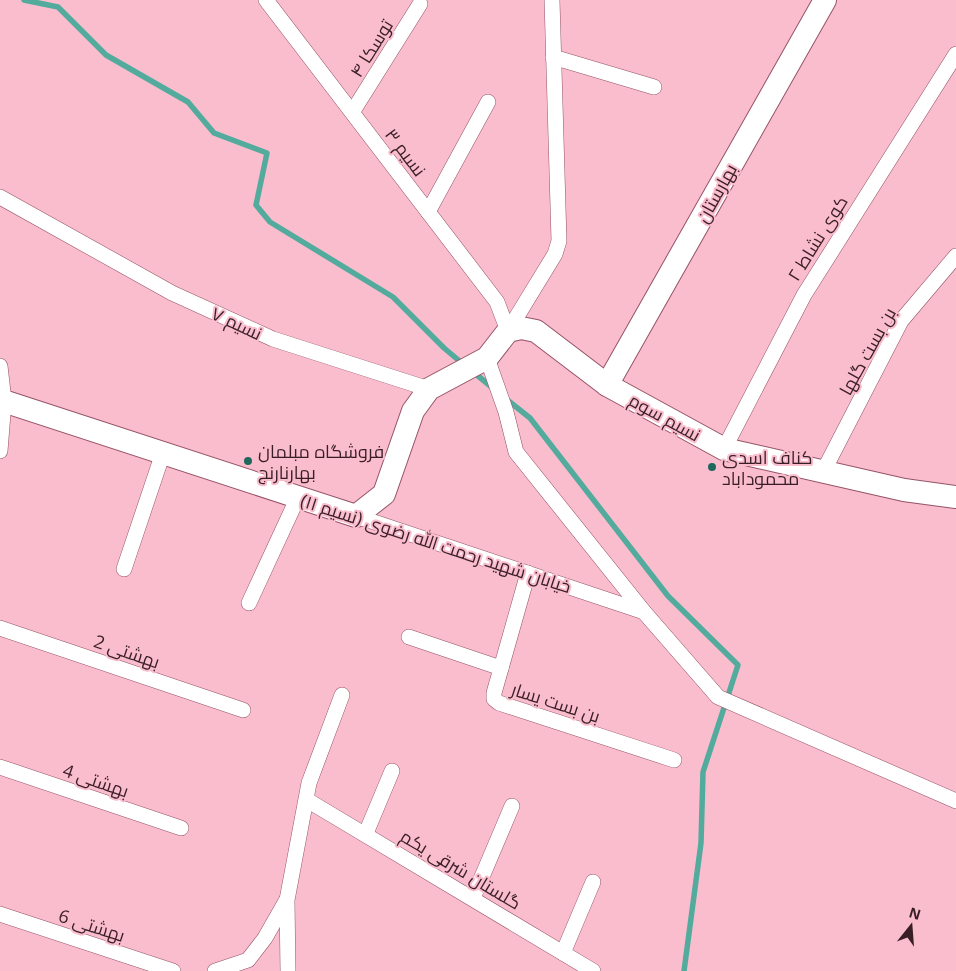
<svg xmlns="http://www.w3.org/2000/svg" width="956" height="971" font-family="'Open Sans',Cairo,sans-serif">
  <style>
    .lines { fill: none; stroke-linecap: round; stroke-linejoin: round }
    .stream { stroke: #52ab9c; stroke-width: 5.5 }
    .street-casing { stroke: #955367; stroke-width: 16 }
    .secondary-casing { stroke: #955367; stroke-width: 24 }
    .street { stroke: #fff; stroke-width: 15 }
    .secondary { stroke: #fff; stroke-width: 22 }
    .poi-dot { fill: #20685d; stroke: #fabdcd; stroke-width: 2 }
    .labels { text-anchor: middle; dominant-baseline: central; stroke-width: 4; stroke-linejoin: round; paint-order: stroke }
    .street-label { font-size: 18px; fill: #3a1e26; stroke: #fabdcd }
    .poi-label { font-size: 18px; fill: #3a1e26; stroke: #fabdcd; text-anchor: start }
  </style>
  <rect width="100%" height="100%" fill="#fabdcd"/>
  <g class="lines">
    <!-- stream -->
    <g class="stream">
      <polyline points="24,0 58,7 106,55 188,102 214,133 267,153 256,205 270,222 393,297 444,348 463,364"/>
      <polyline points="472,371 494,389"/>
      <polyline points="505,398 530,418 668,596 738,665 703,772 701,843 684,971"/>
    </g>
    <!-- street casing -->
    <g class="street-casing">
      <g id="street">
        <polyline points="266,0 497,302 508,331"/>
        <polyline points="553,57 654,87"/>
        <polyline points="353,111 420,4"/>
        <polyline points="0,197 172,293 273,339 429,389"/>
        <polyline points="428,212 488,102"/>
        <polyline points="508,331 555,254 559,241 552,0"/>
        <polyline points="487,358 506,412 516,452 644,612 718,697 956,801"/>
        <polyline points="0,366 4,401 0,451"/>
        <polyline points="724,449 804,295 956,54"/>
        <polyline points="823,472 901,321 956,256"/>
        <polyline points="356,516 644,612"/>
        <polyline points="124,569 163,453"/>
        <polyline points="528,573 494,693 494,699 499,703 674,760"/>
        <polyline points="249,603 298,497"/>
        <polyline points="0,628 243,710"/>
        <polyline points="409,637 501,668"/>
        <polyline points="0,767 181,828"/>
        <polyline points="307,800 593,971"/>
        <polyline points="366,833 392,771"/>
        <polyline points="473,898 512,806"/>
        <polyline points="0,914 173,971"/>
        <polyline points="563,953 593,882"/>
        <polyline points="215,971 248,960 265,938 286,901"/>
        <polyline points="288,971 287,900 309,783 342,695"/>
      </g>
    </g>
    <!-- secondary casing -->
    <g class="secondary-casing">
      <g id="secondary">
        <polyline points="607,385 825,0"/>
        <polyline points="0,400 356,516 384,494 413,411 429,389 487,358 508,331 521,328 536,331 607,385 724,449 904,490 956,497"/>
      </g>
    </g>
    <!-- street -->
    <use href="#street" class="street"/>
    <!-- secondary -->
    <use href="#secondary" class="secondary"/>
  </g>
  <!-- markers -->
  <g class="poi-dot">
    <circle cx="248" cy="461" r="5"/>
    <circle cx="712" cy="467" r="5"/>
  </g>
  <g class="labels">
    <!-- street labels -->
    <g class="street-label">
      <text transform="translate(371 48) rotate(-58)">توسکا ۴</text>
      <text transform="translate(406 152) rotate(53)">نسیم ۳</text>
      <text transform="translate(716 193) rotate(-61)">بهارستان</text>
      <text transform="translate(817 238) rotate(-58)">کوی نشاط ۲</text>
      <text transform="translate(237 323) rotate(25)">نسیم ۷</text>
      <text transform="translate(867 351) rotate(-61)">بن بست گلها</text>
      <text transform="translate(665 417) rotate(29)">نسیم سوم</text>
      <text transform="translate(436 543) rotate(18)">خیابان شهید رحمت الله رضوی (نسیم ۱۱)</text>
      <text transform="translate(127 651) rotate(19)">بهشتی 2</text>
      <text transform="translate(556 702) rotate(18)">بن بست یسار</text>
      <text transform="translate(96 780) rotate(19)">بهشتی 4</text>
      <text transform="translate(461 869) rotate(31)">گلستان شرقی یکم</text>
      <text transform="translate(92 925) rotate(18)">بهشتی 6</text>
    </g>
    <!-- poi labels -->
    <g class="poi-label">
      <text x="258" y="451">فروشگاه مبلمان<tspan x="258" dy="21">بهارنارنج</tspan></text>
      <text x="722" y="457">کناف اسدی<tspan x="722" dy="21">محموداباد</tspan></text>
    </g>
  </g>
  <!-- north arrow -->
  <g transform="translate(911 926) rotate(17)" stroke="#fabdcd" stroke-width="4" paint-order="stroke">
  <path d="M0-4L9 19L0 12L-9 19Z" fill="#3a1e26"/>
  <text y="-8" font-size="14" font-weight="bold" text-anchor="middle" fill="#3a1e26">N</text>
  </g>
</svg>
